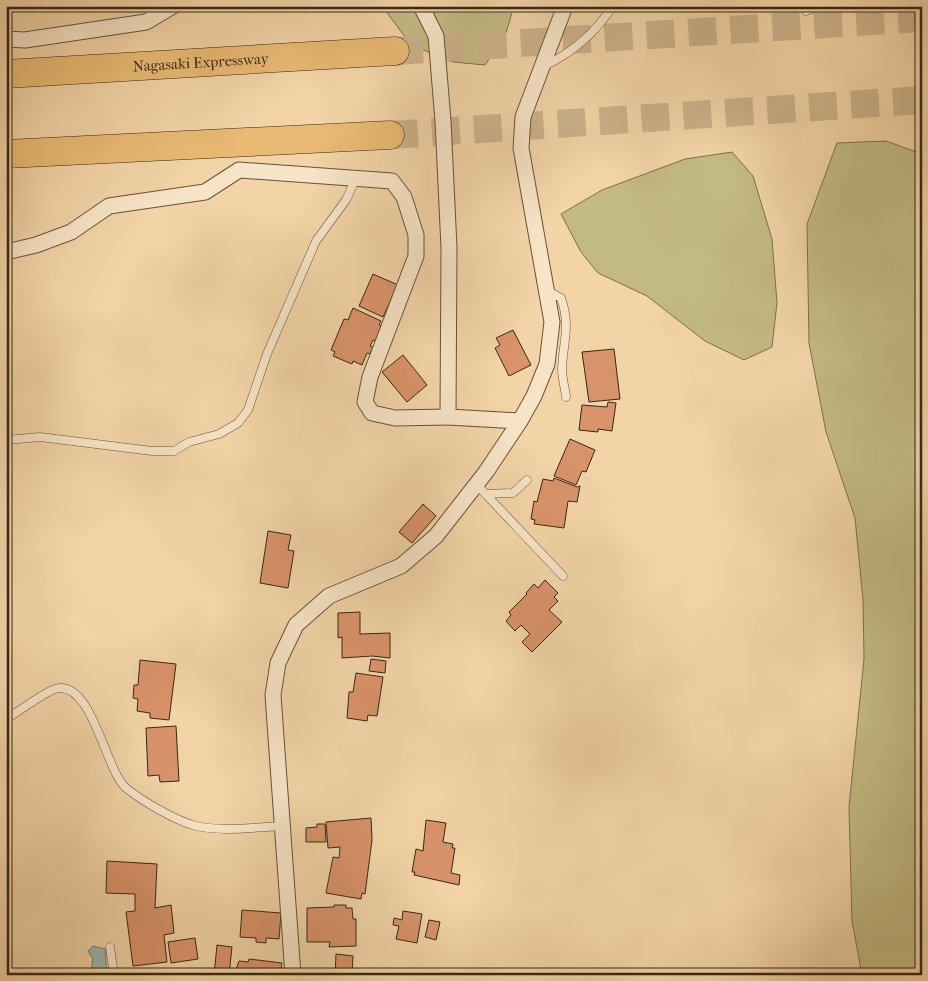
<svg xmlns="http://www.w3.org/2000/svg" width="928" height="981" font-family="'IM FELL French Canon',serif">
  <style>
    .green { fill: #c3ba82; stroke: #7c704c }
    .water { fill: #9cb7ac; stroke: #737d70 }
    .building { fill: #d9936a; stroke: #362716 }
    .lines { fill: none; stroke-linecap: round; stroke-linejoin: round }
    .motorway-tunnel { stroke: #ccb18a; stroke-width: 28; stroke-dasharray: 28 14; stroke-linecap: butt }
    .service-casing { stroke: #65523a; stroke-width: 9 }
    .minor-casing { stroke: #65523a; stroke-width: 17 }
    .motorway-casing { stroke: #362716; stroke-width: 29 }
    .service { stroke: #f7e3c6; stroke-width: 8 }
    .minor { stroke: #f7e3c6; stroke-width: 15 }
    .motorway { stroke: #e9ba74; stroke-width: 28 }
    .labels { text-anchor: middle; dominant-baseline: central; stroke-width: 4; stroke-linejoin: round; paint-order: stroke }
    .street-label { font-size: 15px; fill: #362716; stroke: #f7e3c6 }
  </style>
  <rect width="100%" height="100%" fill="#f2d4a7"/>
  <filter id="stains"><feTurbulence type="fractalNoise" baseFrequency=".004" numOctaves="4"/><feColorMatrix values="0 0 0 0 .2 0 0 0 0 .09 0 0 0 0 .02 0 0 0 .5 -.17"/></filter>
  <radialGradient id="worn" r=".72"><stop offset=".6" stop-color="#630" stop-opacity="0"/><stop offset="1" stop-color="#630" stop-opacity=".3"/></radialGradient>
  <!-- green -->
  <g class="green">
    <polygon points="382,6 514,6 506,33 485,65 453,62 411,45"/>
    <polygon points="886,141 922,154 922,975 862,975 852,921 849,807 864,659 863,600 855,518 826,432 809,343 807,224 837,143"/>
    <polygon points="732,152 753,176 772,239 777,303 772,347 744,360 705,341 647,296 598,273 581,252 561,214 602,190 685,159"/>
  </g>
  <!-- water -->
  <polygon class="water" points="93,946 105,949 107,975 91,971 93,959 88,951"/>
  <!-- building -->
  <g class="building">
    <polygon points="373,274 398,285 383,317 359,306"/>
    <polygon points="353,308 381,321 379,325 382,326 375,341 373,340 370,346 373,347 370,354 367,353 362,365 353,361 352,364 333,356 335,352 331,350 344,319 348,320"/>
    <polygon points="513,330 531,365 509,376 495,348 500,345 496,338"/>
    <polygon points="614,349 620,399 589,402 582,352"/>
    <polygon points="403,355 427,385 407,402 382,372"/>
    <polygon points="608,402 616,403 612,431 598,429 598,432 579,430 582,405 607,407"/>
    <polygon points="570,439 595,450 586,472 582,471 576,485 554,476"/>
    <polygon points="554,478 577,487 580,486 577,502 568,501 564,528 534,524 535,520 531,519 534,501 537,502 543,479 553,481"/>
    <polygon points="423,504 436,516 412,543 399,532"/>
    <polygon points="268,531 291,535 288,550 294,551 288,588 260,583"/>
    <polygon points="545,580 558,593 554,597 558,601 549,610 562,622 532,652 522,642 530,634 521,625 515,631 506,621 511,615 509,612 527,594 526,593 534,584 538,588"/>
    <polygon points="360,612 360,634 390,633 390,658 372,656 342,658 342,637 338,638 338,613"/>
    <polygon points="371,659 386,661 385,673 369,671"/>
    <polygon points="140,660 176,664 169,720 150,718 150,713 137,711 138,699 133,698 134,685 138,685"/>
    <polygon points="356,673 383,677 377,716 368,715 367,721 347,718 349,692 353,692"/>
    <polygon points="176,726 179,781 160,782 159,775 148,776 146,728"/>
    <polygon points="371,818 372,840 365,894 362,893 361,899 326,893 333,857 339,858 340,847 328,848 326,822"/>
    <polygon points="426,820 446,823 443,842 453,844 452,848 455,848 451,873 460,875 459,885 414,875 415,872 412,872 416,849 423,851"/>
    <polygon points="317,824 325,824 326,842 306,842 306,828 317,827"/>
    <polygon points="107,861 157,864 155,908 171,905 174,933 164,935 167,962 133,966 126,912 135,911 135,894 106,893"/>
    <polygon points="334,905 346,905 346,908 352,908 353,919 356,919 356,946 329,947 330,942 307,942 307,908 334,907"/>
    <polygon points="242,910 281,913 279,939 266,938 266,943 256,942 256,938 240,937"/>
    <polygon points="403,911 422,914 417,943 396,939 399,926 393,925 394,918 402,920"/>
    <polygon points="429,920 440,922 436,940 425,937"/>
    <polygon points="195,938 198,959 171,963 168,942"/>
    <polygon points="217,945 232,947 229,975 214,975"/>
    <polygon points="336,954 353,956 352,975 335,975"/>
    <polygon points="249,959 282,963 280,975 234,975 239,961 248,962"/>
  </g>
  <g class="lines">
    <!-- motorway-tunnel -->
    <g class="motorway-tunnel">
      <polyline points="395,51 922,18"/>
      <polyline points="390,135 922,100"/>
    </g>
    <!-- service casing -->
    <g class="service-casing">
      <g id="service">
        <polyline points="804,6 806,11 818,6"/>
        <path d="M 544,66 C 572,53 595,33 613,6"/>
        <path d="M 546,290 L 561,298 C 571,326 563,342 562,369 C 562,378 565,388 566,397"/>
        <polyline points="6,440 40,437 152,451 174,451 189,442 219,434 238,423 248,410 267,354 316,241 346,200 356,178"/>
        <polyline points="477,485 563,576"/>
        <polyline points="486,494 513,493 527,480"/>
        <path d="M 6,719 C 18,712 43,693 55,689 C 92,678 105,770 126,788 C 142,801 176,821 196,826 C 221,832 257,827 284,826"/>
        <polyline points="110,947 114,975"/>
      </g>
    </g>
    <!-- minor casing -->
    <g class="minor-casing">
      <g id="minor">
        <polyline points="421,6 436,36 443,121 449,248 448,417 520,421"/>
        <polyline points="6,39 25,40 146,22 173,6"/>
        <polyline points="6,252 36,245 71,232 109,206 205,192 239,170 392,181 404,197 416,235 416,256 370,377 365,402 372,413 395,418 448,417"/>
        <polyline points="293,975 273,695 278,663 296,625 329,596 401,566 436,536 486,472 520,421 534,396 547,364 552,322 521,148 523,117 565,6"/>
      </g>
    </g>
    <!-- motorway casing -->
    <g class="motorway-casing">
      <g id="motorway">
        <path id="s1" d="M 6,74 L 395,51"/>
        <polyline points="6,154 390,135"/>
      </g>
    </g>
    <!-- service -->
    <use href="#service" class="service"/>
    <!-- minor -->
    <use href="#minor" class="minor"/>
    <!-- motorway -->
    <use href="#motorway" class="motorway"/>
  </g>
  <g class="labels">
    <!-- street labels -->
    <g class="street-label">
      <text stroke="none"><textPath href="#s1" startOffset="195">Nagasaki Expressway</textPath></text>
    </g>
  </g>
  <!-- margin -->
  <rect width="928" height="981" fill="none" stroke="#f2d4a7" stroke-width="25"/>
  <rect x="8" y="8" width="913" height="966" fill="none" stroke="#362716" stroke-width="2.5"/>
  <rect x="12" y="12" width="903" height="956" fill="none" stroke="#362716"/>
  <rect width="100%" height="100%" filter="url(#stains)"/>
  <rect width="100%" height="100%" fill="url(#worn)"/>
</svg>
